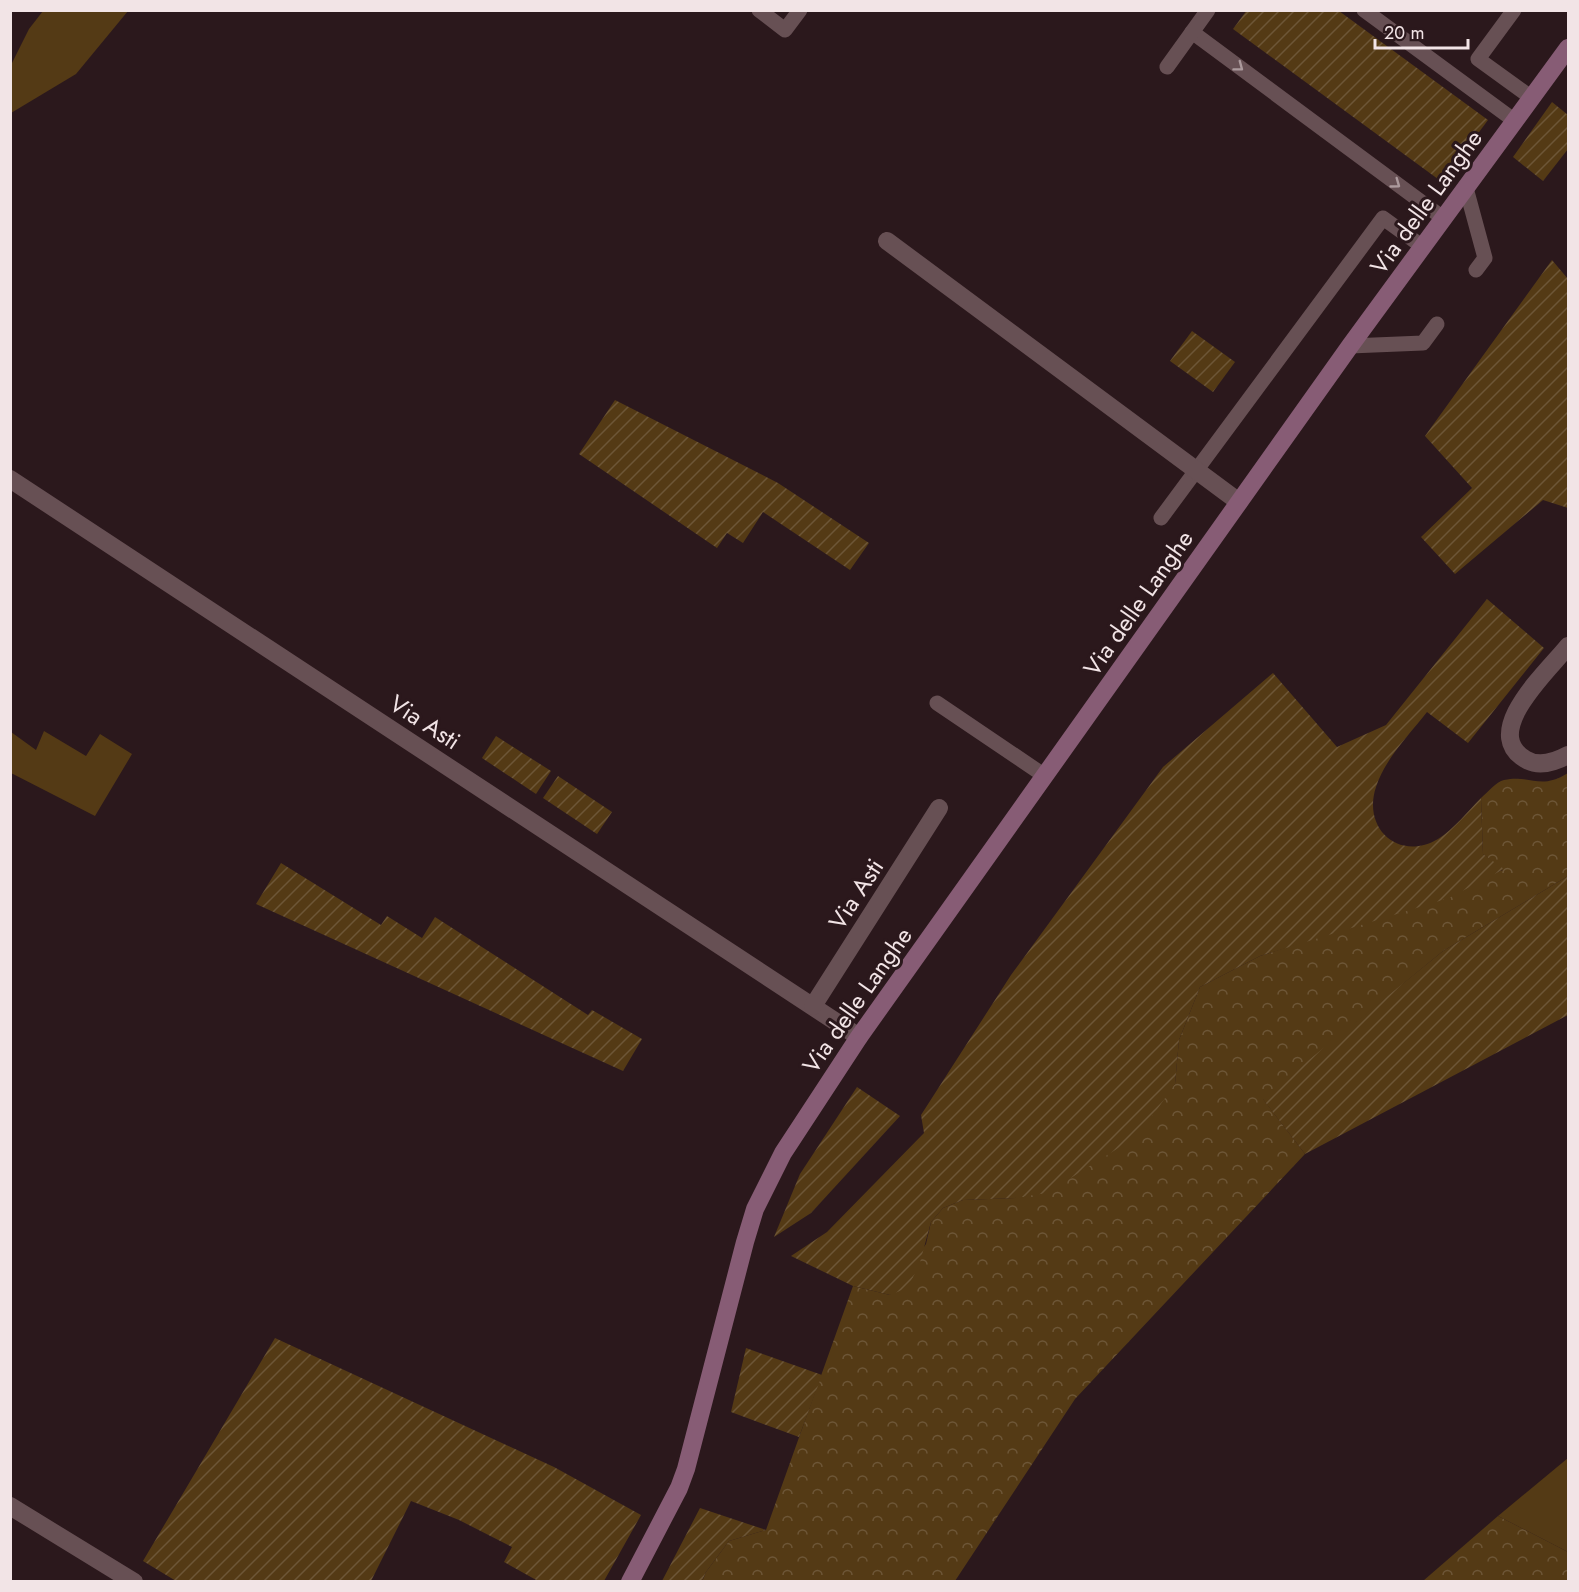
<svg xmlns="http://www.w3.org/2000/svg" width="1579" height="1592" font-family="Jost,sans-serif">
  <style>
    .grass { fill: #543a15 }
    .forest { fill: url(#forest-crowns) }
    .garden { fill: url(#garden-furrows) }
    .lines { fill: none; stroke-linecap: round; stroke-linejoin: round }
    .service { stroke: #675054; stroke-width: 15 }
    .minor { stroke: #675054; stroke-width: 18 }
    .secondary { stroke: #875c75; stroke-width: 18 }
    .oneway { stroke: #ac9a9d }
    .labels { text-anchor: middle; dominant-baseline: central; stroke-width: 6; stroke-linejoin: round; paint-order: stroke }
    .street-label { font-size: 24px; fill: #f2e4e6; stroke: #2b181c }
  </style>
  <defs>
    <pattern id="forest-crowns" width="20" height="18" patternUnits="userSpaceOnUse" patternTransform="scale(1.5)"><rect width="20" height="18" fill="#543a15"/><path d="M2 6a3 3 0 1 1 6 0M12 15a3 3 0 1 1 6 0" fill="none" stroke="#6d5637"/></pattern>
    <pattern id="garden-furrows" width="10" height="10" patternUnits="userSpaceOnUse" patternTransform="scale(1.5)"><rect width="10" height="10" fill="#543a15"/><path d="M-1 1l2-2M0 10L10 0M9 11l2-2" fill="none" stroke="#6d5637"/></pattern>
  </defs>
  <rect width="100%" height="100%" fill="#2b181c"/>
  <!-- grass -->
  <g class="grass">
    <polygon points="43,11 128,11 76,74 11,113 11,65 29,29"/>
    <polygon points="44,731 86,756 100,734 132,754 95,816 11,773 11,732 36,750"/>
    <polygon points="1568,1458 1568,1552 1498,1516"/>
  </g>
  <!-- forest -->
  <g class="forest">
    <path d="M 1568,773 L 1568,876 L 1443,951 L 1263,1099 L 1305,1154 L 1075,1399 L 955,1581 L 702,1582 L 706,1572 L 729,1541 L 766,1530 L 853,1286 L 890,1295 L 926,1244 L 931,1222 L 943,1208 L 963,1200 L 1015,1198 L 1175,1084 L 1179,1040 L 1200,987 L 1260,956 L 1353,926 L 1503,870 L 1483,854 L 1481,798 C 1488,792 1496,782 1504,780 C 1531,774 1539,791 1568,773 Z"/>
    <polygon points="1498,1516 1568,1552 1568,1581 1423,1581"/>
  </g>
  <!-- garden -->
  <g class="garden">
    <polygon points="1247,10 1339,11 1488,120 1442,182 1233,29"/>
    <polygon points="1552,102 1568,115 1568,149 1543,181 1513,157"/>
    <polygon points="1552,260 1568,279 1568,508 1543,500 1455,574 1421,537 1472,488 1425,436"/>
    <polygon points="1192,331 1235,362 1213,392 1170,361"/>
    <polygon points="615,400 778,483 869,543 850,570 763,512 743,543 727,533 717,548 579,454"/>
    <path d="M 1487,599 L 1544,648 L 1468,743 L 1427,712 C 1409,735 1385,759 1376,787 C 1362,829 1399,862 1438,839 C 1454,829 1468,811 1481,798 L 1483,854 L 1504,869 L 1449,898 L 1260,956 L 1200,987 L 1179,1040 L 1175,1084 L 1139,1135 L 1047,1193 L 1015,1198 L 963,1200 L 943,1208 L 931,1222 L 919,1266 L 907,1288 L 890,1295 L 853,1286 L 791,1256 L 827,1232 L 924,1133 L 921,1115 L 1011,975 L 1163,767 L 1273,673 L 1337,747 L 1386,725 Z"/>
    <polygon points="496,736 551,771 536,794 482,758"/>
    <polygon points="558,776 612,812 597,834 543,798"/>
    <polygon points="281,863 381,925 387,916 422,938 435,917 588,1015 592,1010 642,1039 623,1071 256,904"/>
    <polygon points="1568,876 1568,1015 1305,1154 1262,1098 1443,951"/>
    <polygon points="857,1087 900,1116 811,1213 774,1237 800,1174"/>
    <polygon points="275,1338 554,1467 641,1515 604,1581 538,1581 504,1562 512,1547 459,1520 411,1501 371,1581 176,1581 143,1561"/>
    <polygon points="746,1348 822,1375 799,1437 731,1412"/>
    <polygon points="700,1508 766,1530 729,1541 706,1572 702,1581 662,1581"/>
  </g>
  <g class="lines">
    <!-- service -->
    <g class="service">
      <polyline points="759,10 785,30 800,10"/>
      <polyline points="1364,10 1515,121"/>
      <polyline points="1514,10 1478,59 1532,98"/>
      <polyline points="1192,32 1443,218"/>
      <polyline points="1167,67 1208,10"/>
      <polyline points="1466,188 1485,258 1476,270"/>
      <polyline points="1350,346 1423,343 1437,324"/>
      <polyline points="1161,518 1383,218 1423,247"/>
      <polyline points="937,703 1045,776"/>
    </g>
    <!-- minor -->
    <g class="minor">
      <polyline points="887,241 1239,502"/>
      <polyline points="10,479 859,1037"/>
      <path d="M 1568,646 C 1548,671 1480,732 1525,759 C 1539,768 1555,762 1568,755"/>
      <polyline points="813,1006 939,808"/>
      <polyline points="10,1506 134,1582"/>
    </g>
    <!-- secondary -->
    <polyline class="secondary" points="630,1582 679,1488 686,1469 745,1242 755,1209 783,1153 859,1037 1350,346 1568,48"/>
  </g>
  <!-- one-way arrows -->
  <defs><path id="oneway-chevron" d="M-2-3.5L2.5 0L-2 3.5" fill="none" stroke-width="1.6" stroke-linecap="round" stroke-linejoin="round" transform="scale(1.5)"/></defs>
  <g class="oneway">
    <use href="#oneway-chevron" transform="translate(1239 67) rotate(37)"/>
    <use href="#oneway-chevron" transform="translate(1396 184) rotate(36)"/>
  </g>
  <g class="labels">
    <!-- street labels -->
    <g class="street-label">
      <text transform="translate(1426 202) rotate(-54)">Via delle Langhe</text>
      <text transform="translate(1138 603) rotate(-55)">Via delle Langhe</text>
      <text transform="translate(425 722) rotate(33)">Via Asti</text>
      <text transform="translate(856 894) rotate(-57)">Via Asti</text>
      <text transform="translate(857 1000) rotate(-55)">Via delle Langhe</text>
    </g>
  </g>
  <!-- border -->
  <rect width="1579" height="1592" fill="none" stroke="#f2e4e6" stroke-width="24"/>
  <!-- scale -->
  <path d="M1375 39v9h93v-9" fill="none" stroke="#f2e4e6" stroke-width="3"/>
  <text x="1384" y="39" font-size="18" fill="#f2e4e6" stroke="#2b181c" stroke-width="4.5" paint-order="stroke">20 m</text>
</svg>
